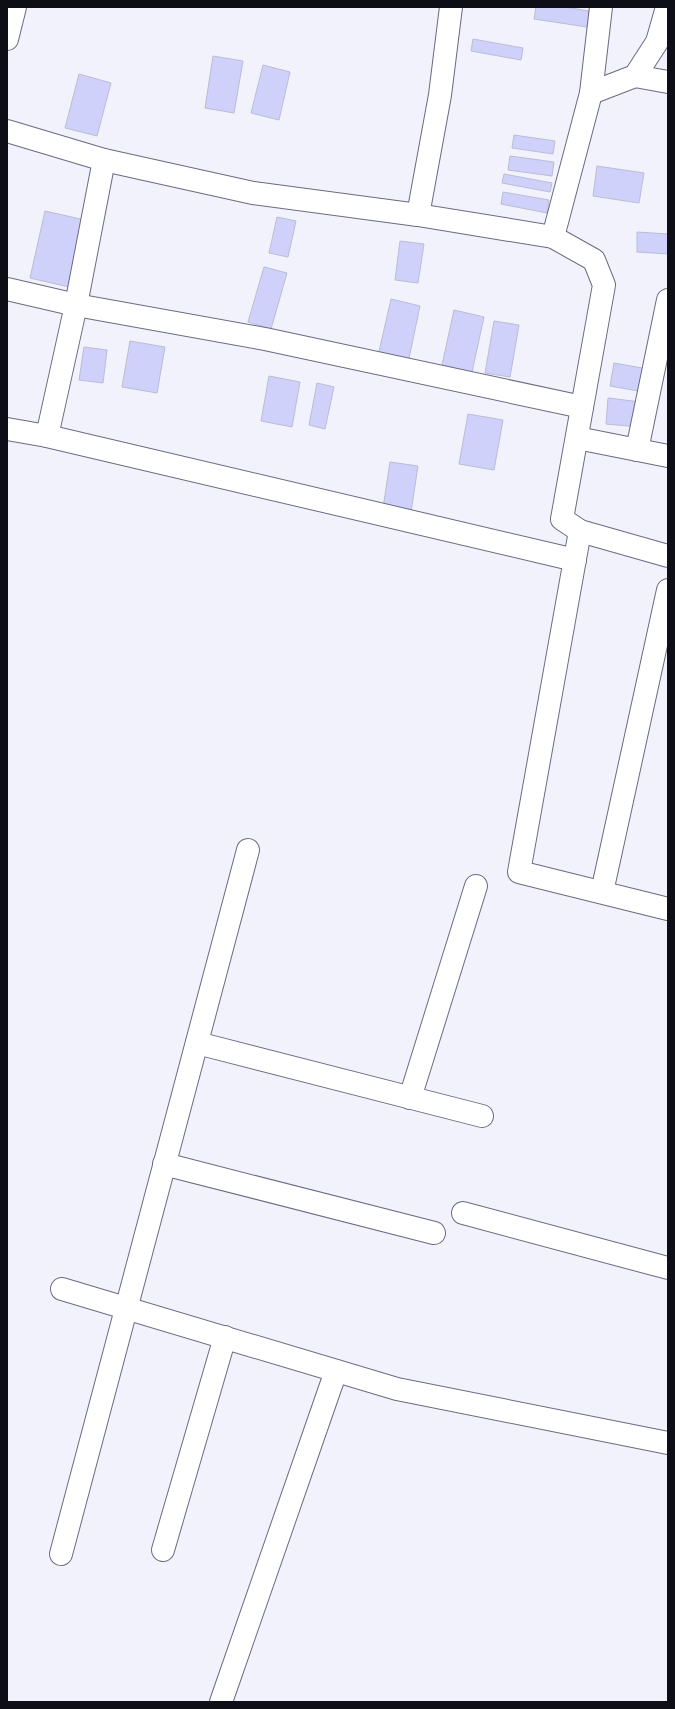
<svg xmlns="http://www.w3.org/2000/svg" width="675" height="1709" font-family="'Golos Text',sans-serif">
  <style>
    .building { fill: #cfd1fb; stroke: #bbbcd4 }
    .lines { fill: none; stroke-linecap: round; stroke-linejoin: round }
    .minor-casing { stroke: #6a6b81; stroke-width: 24 }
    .minor { stroke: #fff; stroke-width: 22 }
  </style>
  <rect width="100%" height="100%" fill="#f1f2fc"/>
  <!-- building -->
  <g class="building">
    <polygon points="536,7 565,7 589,11 587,27 534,19"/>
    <polygon points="473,39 523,48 521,60 471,51"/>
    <polygon points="213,56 243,61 234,113 205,108"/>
    <polygon points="263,65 290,72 279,120 251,113"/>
    <polygon points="79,74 111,83 97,136 65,128"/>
    <polygon points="514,135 555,141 553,154 512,148"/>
    <polygon points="510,156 554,162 552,176 508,170"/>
    <polygon points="597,166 644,173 639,203 593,196"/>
    <polygon points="504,174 552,183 550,192 502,183"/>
    <polygon points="503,192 549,200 547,213 501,204"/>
    <polygon points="45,211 85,220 69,287 30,278"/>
    <polygon points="277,217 296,221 288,257 269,253"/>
    <polygon points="637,232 668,234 668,254 637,252"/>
    <polygon points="400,241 424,244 418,283 395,280"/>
    <polygon points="264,267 287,273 271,329 248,322"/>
    <polygon points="391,299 420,306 408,363 378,356"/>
    <polygon points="454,310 484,317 472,372 442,365"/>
    <polygon points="494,321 519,325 510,377 485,373"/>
    <polygon points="130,341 165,347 157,393 122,387"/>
    <polygon points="84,347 107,350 103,383 79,380"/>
    <polygon points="614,363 648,369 644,392 610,386"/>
    <polygon points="269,376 300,382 292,427 261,421"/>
    <polygon points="317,383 334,387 325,429 309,425"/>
    <polygon points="608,398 641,402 639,427 606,424"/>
    <polygon points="468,414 503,420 494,470 459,464"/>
    <polygon points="390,462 418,466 411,512 383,508"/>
  </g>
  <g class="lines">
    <!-- minor casing -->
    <g class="minor-casing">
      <g id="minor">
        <polyline points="7,39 15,7"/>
        <polyline points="635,76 668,82"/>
        <polyline points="591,93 635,76 657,42 667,7"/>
        <polyline points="7,131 104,160 253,193 418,215 553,237 594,260 604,285 562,519 580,531 519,872 668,909"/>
        <polyline points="418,215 440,95 451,7"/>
        <polyline points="553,237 591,93 601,7"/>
        <polyline points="7,289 76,305 265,339 582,407"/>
        <polyline points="7,429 47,436 76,305 104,160"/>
        <polyline points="47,436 575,560"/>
        <polyline points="577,438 668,456"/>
        <polyline points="637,450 668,300"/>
        <polyline points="580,531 668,556"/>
        <polyline points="602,892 668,590"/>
        <polyline points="197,1043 482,1116"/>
        <polyline points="410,1098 476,886"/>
        <polyline points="164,1164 434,1233"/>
        <polyline points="463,1213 668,1268"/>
        <polyline points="62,1289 397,1389 668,1443"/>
        <polyline points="163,1550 225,1337"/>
        <polyline points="61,1554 248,850"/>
        <polyline points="221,1702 336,1371"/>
      </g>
    </g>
    <!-- minor -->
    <use href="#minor" class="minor"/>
  </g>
  <!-- border -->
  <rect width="675" height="1709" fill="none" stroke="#0d0e16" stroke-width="16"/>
</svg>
